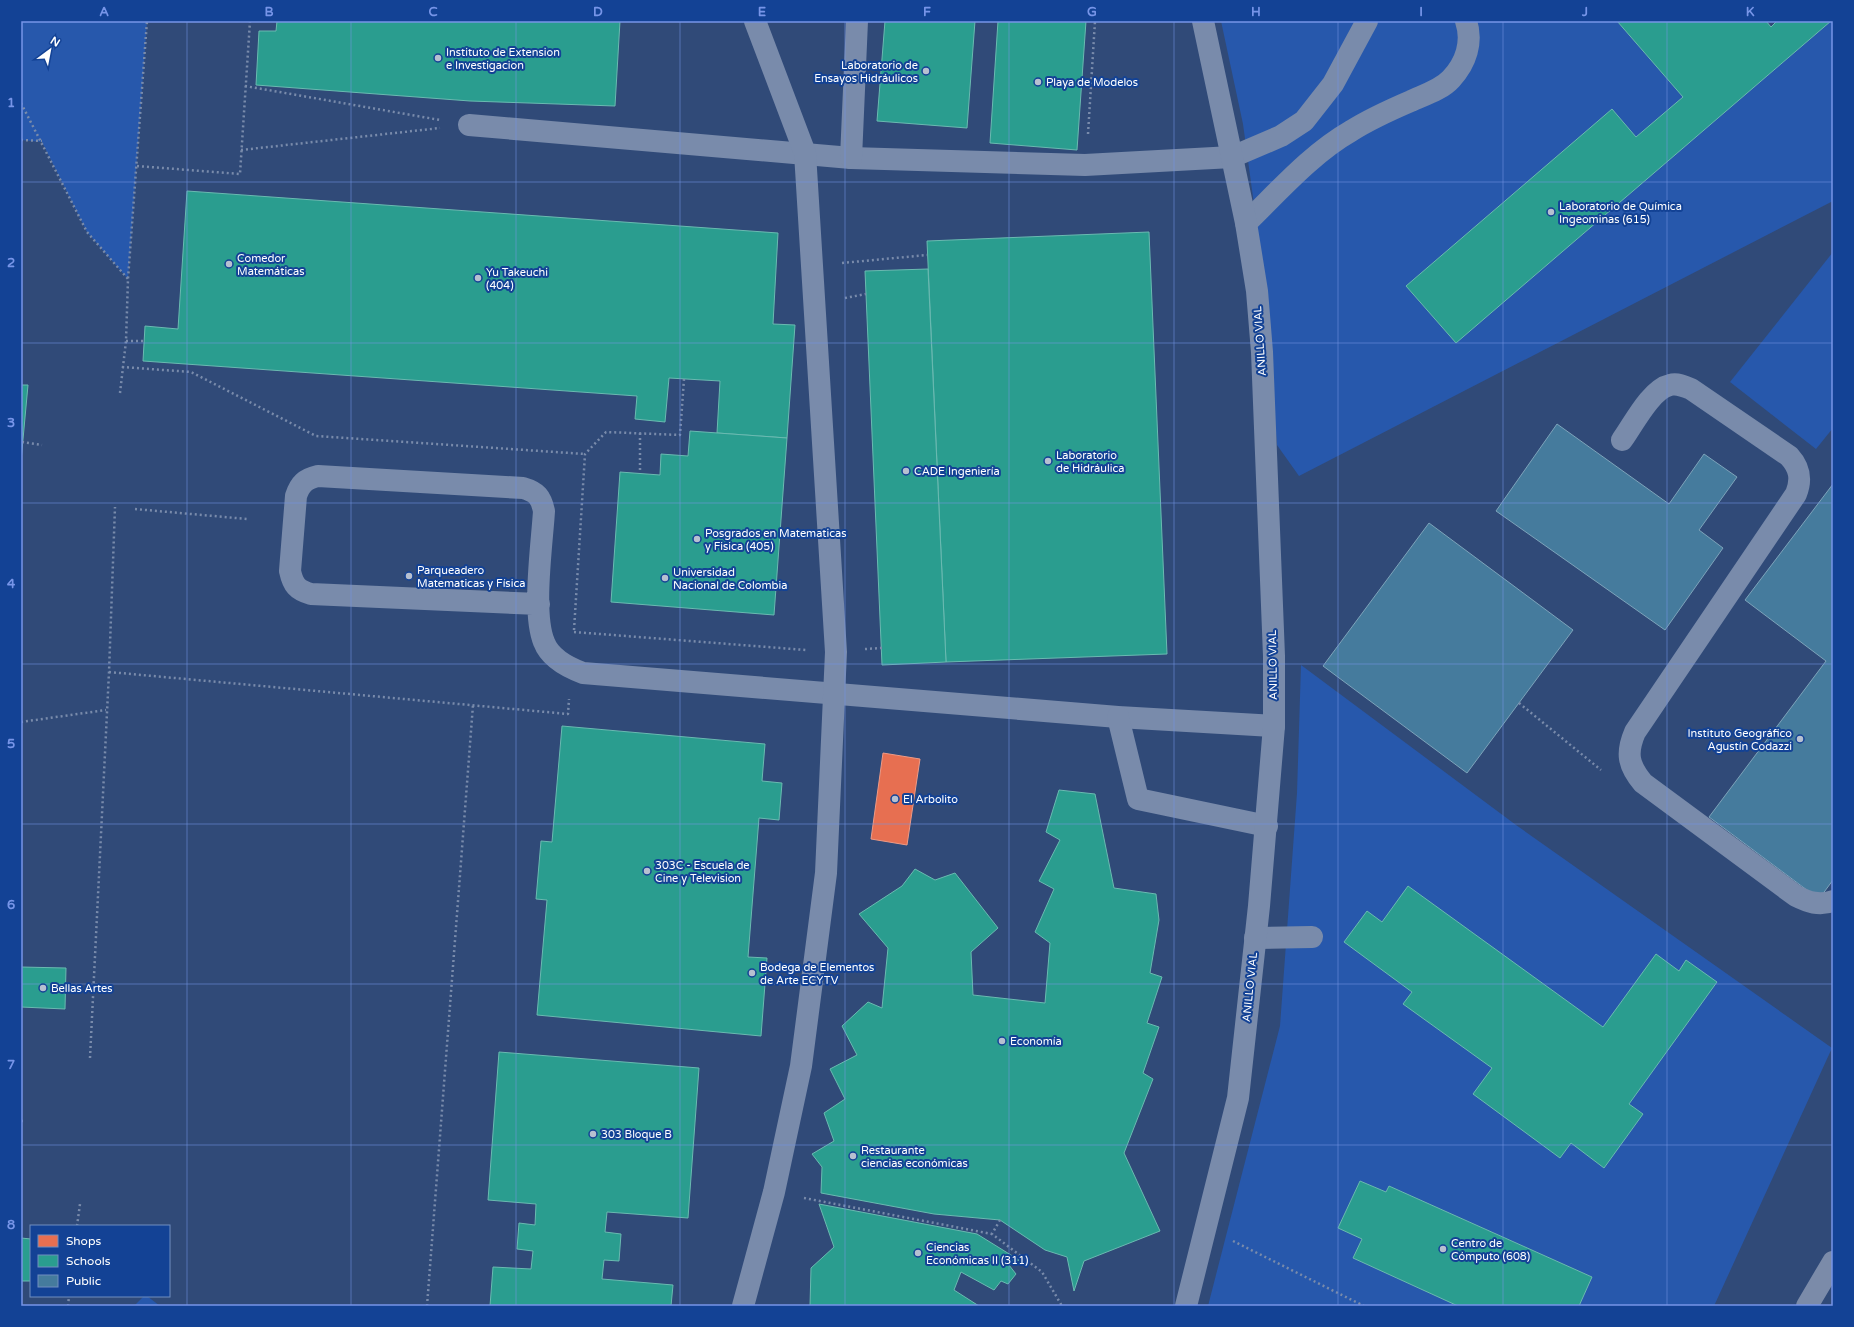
<svg xmlns="http://www.w3.org/2000/svg" width="1854" height="1327" font-family="'Varela Round',sans-serif">
  <style>
    .green { fill: #2758ac }
    .shops { fill: #e76f51; stroke: #ee9a85 }
    .schools { fill: #2a9d8f; stroke: #6abab1 }
    .public { fill: #457b9d; stroke: #7da3ba }
    .lines { fill: none; stroke-linecap: round; stroke-linejoin: round }
    .path { stroke: #798bab; stroke-width: 2.5; stroke-dasharray: 2 3; stroke-linecap: butt }
    .minor { stroke: #798bab; stroke-width: 22 }
    .highway { stroke: #7b8ba9; stroke-width: 22 }
    .grid { fill: none; stroke: #7795e8; stroke-width: 1; stroke-opacity: 0.55 }
    .poi-dot { fill: #b7c0d0; stroke: #134295; stroke-width: 1.5 }
    .labels { text-anchor: middle; dominant-baseline: central; stroke-width: 4; stroke-linejoin: round; paint-order: stroke }
    .poi-label { font-size: 11px; fill: #fff; stroke: #134295; text-anchor: start }
    .street-label { font-size: 11px; fill: #fff; stroke: #134295 }
    .neatline { fill: none; stroke: #7795e8; stroke-width: 1.5 }
    .grid-label { font-size: 13px; text-anchor: middle; font-weight: bold; fill: #7795e8 }
  </style>
  <rect width="100%" height="100%" fill="#304a78"/>
  <!-- green -->
  <g class="green">
    <polygon points="21,21 147,21 128,279 87,232 42,142 21,140"/>
    <polygon points="1221,21 1617,21 1683,97 1636,137 1612,109 1406,286 1456,343 1831,21 1833,21 1833,201 1299,476 1277,445 1260,248 1243,124"/>
    <polygon points="1833,252 1833,428 1816,449 1730,382"/>
    <polygon points="1301,665 1516,825 1832,1048 1714,1306 1579,1306 1592,1277 1389,1186 1386,1192 1360,1181 1338,1228 1362,1239 1353,1258 1458,1306 1208,1306 1280,1026 1297,793"/>
    <polygon points="144,1296 147,1296 160,1306 134,1306"/>
  </g>
  <!-- shops -->
  <polygon class="shops" points="883,753 920,759 907,845 871,839"/>
  <!-- schools -->
  <g class="schools">
    <polygon points="277,21 620,21 615,106 470,101 256,85 259,31 276,31"/>
    <polygon points="885,21 975,21 967,128 877,121"/>
    <polygon points="998,21 1086,21 1077,150 990,143"/>
    <polygon points="1617,21 1766,21 1771,27 1777,21 1831,21 1456,343 1406,286 1612,109 1636,137 1683,97"/>
    <polygon points="187,191 778,233 773,324 795,325 787,438 717,433 720,381 669,378 665,422 635,419 637,396 143,361 145,326 178,329"/>
    <polygon points="1149,232 1167,654 946,662 927,241"/>
    <polygon points="928,269 946,662 882,665 865,271"/>
    <polygon points="21,385 28,385 21,461"/>
    <polygon points="690,431 787,438 774,615 611,602 620,472 660,475 661,454 688,456"/>
    <polygon points="562,726 765,744 762,781 782,783 779,820 759,818 748,957 767,958 761,1036 537,1015 547,900 536,899 541,841 552,842"/>
    <polygon points="1059,790 1095,794 1114,888 1156,894 1159,920 1150,973 1162,977 1147,1023 1159,1027 1143,1073 1153,1079 1124,1153 1160,1231 1084,1261 1074,1291 1067,1257 1045,1250 1000,1220 934,1214 821,1193 822,1167 812,1154 834,1141 824,1113 845,1099 830,1069 857,1055 842,1026 868,1002 882,1008 888,948 859,914 902,886 915,869 935,880 955,873 998,928 971,952 973,995 1045,1003 1050,943 1035,932 1054,889 1039,881 1060,840 1046,832"/>
    <polygon points="1408,886 1603,1027 1656,954 1679,971 1686,960 1717,982 1629,1104 1643,1114 1604,1168 1571,1143 1560,1158 1473,1094 1492,1068 1403,1004 1412,992 1344,942 1367,911 1382,922"/>
    <polygon points="21,967 66,968 65,1009 21,1007"/>
    <polygon points="499,1052 699,1068 688,1218 607,1212 605,1232 621,1234 619,1261 604,1260 602,1279 673,1285 671,1306 490,1306 493,1267 531,1269 533,1251 517,1249 519,1223 535,1225 536,1204 488,1200"/>
    <polygon points="1360,1181 1386,1192 1389,1186 1592,1277 1579,1306 1458,1306 1353,1258 1362,1239 1338,1228"/>
    <polygon points="819,1204 977,1234 1019,1260 1009,1265 1016,1274 1008,1284 1001,1281 994,1290 961,1272 954,1290 979,1306 810,1306 811,1268 834,1247"/>
    <polygon points="21,1238 31,1239 31,1281 21,1281"/>
  </g>
  <!-- public -->
  <g class="public">
    <polygon points="1557,424 1669,504 1704,454 1737,477 1699,530 1723,548 1665,630 1496,511"/>
    <polygon points="1833,484 1833,880 1819,899 1709,817 1826,661 1745,600"/>
    <polygon points="1429,523 1573,630 1467,773 1323,666"/>
  </g>
  <g class="lines">
    <!-- path -->
    <g class="path">
      <polyline points="245,86 440,120"/>
      <polyline points="21,103 87,232 128,279"/>
      <polyline points="1088,134 1095,21"/>
      <polyline points="21,140 42,141"/>
      <polyline points="241,150 440,128"/>
      <polyline points="137,166 240,174 250,21"/>
      <polyline points="842,263 927,255"/>
      <polyline points="845,298 866,294"/>
      <polyline points="126,341 144,341"/>
      <polyline points="122,367 191,372 316,436 585,454"/>
      <polyline points="120,393 126,341 128,279 147,21"/>
      <polyline points="640,433 640,473"/>
      <polyline points="22,442 42,445"/>
      <polyline points="135,509 247,519"/>
      <polyline points="574,630 585,454 606,432 680,435 684,379"/>
      <polyline points="574,632 806,650"/>
      <polyline points="865,649 882,648"/>
      <polyline points="109,672 568,714 569,699"/>
      <polyline points="1519,703 1601,770"/>
      <polyline points="21,722 106,710"/>
      <polyline points="90,1058 109,672 115,507"/>
      <polyline points="21,1121 25,1121"/>
      <polyline points="804,1198 992,1234"/>
      <polyline points="1000,1220 992,1234 1042,1272 1062,1306"/>
      <polyline points="77,1226 80,1204"/>
      <polyline points="1233,1241 1364,1306"/>
      <polyline points="68,1306 69,1296"/>
      <polyline points="427,1306 473,705"/>
    </g>
    <!-- minor -->
    <g class="minor">
      <polyline points="469,125 851,158 1085,165 1232,157 1281,136 1304,121 1333,84 1367,21"/>
      <polyline points="851,158 857,21"/>
      <path d="M 1246,223 C 1279,191 1311,154 1351,131 C 1370,119 1390,110 1411,101 C 1424,95 1441,90 1451,79 C 1466,63 1473,42 1466,21"/>
      <path d="M 1622,440 C 1633,425 1651,389 1670,385 C 1677,383 1684,386 1691,389 L 1789,456 C 1800,468 1802,479 1796,494 L 1635,732 C 1626,753 1628,765 1643,783 L 1796,896 C 1808,902 1819,906 1833,901"/>
      <path d="M 539,604 L 311,594 C 297,590 293,585 290,571 L 296,496 C 300,484 305,479 318,476 L 523,488 C 537,492 541,497 544,511 C 542,544 532,613 544,642 C 550,658 567,667 583,673 L 1118,717 L 1274,726"/>
      <polyline points="1118,717 1138,799 1267,826"/>
      <polyline points="1255,938 1312,937"/>
      <polyline points="743,1306 774,1192 801,1066 826,873 836,652 805,153 755,21"/>
      <polyline points="1186,1306 1238,1098 1259,906 1274,726 1274,656 1262,352 1257,291 1246,223 1203,21"/>
    </g>
    <!-- highway -->
    <polyline class="highway" points="1807,1306 1833,1262"/>
  </g>
  <!-- grid -->
  <path class="grid" d="M 187,21 L 187,1306M 351,21 L 351,1306M 516,21 L 516,1306M 680,21 L 680,1306M 845,21 L 845,1306M 1009,21 L 1009,1306M 1174,21 L 1174,1306M 1338,21 L 1338,1306M 1503,21 L 1503,1306M 1667,21 L 1667,1306M 21,182 L 1833,182M 21,343 L 1833,343M 21,503 L 1833,503M 21,664 L 1833,664M 21,824 L 1833,824M 21,984 L 1833,984M 21,1145 L 1833,1145"/>
  <!-- markers -->
  <g class="poi-dot">
    <circle cx="438" cy="58" r="4"/>
    <circle cx="926" cy="71" r="4"/>
    <circle cx="1038" cy="82" r="4"/>
    <circle cx="1551" cy="212" r="4"/>
    <circle cx="229" cy="264" r="4"/>
    <circle cx="478" cy="278" r="4"/>
    <circle cx="1048" cy="461" r="4"/>
    <circle cx="906" cy="471" r="4"/>
    <circle cx="697" cy="539" r="4"/>
    <circle cx="409" cy="576" r="4"/>
    <circle cx="665" cy="578" r="4"/>
    <circle cx="1800" cy="739" r="4"/>
    <circle cx="895" cy="799" r="4"/>
    <circle cx="647" cy="871" r="4"/>
    <circle cx="752" cy="973" r="4"/>
    <circle cx="43" cy="988" r="4"/>
    <circle cx="1002" cy="1041" r="4"/>
    <circle cx="593" cy="1134" r="4"/>
    <circle cx="853" cy="1156" r="4"/>
    <circle cx="1443" cy="1249" r="4"/>
    <circle cx="918" cy="1253" r="4"/>
  </g>
  <g class="labels">
    <!-- poi labels -->
    <g class="poi-label">
      <text x="446" y="52">Instituto de Extension<tspan x="446" dy="13">e Investigacion</tspan></text>
      <text x="918" y="65" text-anchor="end">Laboratorio de<tspan x="918" dy="13">Ensayos Hidráulicos</tspan></text>
      <text x="1046" y="82">Playa de Modelos</text>
      <text x="1559" y="206">Laboratorio de Química<tspan x="1559" dy="13">Ingeominas (615)</tspan></text>
      <text x="237" y="258">Comedor<tspan x="237" dy="13">Matemáticas</tspan></text>
      <text x="486" y="272">Yu Takeuchi<tspan x="486" dy="13">(404)</tspan></text>
      <text x="1056" y="455">Laboratorio<tspan x="1056" dy="13">de Hidráulica</tspan></text>
      <text x="914" y="471">CADE Ingeniería</text>
      <text x="705" y="533">Posgrados en Matematicas<tspan x="705" dy="13">y Fisica (405)</tspan></text>
      <text x="417" y="570">Parqueadero<tspan x="417" dy="13">Matematicas y Física</tspan></text>
      <text x="673" y="572">Universidad<tspan x="673" dy="13">Nacional de Colombia</tspan></text>
      <text x="1792" y="733" text-anchor="end">Instituto Geográfico<tspan x="1792" dy="13">Agustín Codazzi</tspan></text>
      <text x="903" y="799">El Arbolito</text>
      <text x="655" y="865">303C - Escuela de<tspan x="655" dy="13">Cine y Television</tspan></text>
      <text x="760" y="967">Bodega de Elementos<tspan x="760" dy="13">de Arte ECYTV</tspan></text>
      <text x="51" y="988">Bellas Artes</text>
      <text x="1010" y="1041">Economía</text>
      <text x="601" y="1134">303 Bloque B</text>
      <text x="861" y="1150">Restaurante<tspan x="861" dy="13">ciencias económicas</tspan></text>
      <text x="1451" y="1243">Centro de<tspan x="1451" dy="13">Cómputo (608)</tspan></text>
      <text x="926" y="1247">Ciencias<tspan x="926" dy="13">Económicas II (311)</tspan></text>
    </g>
    <!-- street labels -->
    <g class="street-label">
      <text transform="translate(1260 341) rotate(-94)">ANILLO VIAL</text>
      <text transform="translate(1273 665) rotate(-91)">ANILLO VIAL</text>
      <text transform="translate(1250 987) rotate(-84)">ANILLO VIAL</text>
    </g>
  </g>
  <!-- border -->
  <rect width="1854" height="1327" fill="none" stroke="#134295" stroke-width="44"/>
  <!-- legend -->
  <rect x="30" y="1225" width="140" height="72" fill="#134295" stroke="#718ebf"/>
  <rect x="38" y="1235" width="20" height="12" fill="#e76f51" stroke="#718ebf"/>
  <text x="66" y="1245" font-size="12" fill="#ffffff">Shops</text>
  <rect x="38" y="1255" width="20" height="12" fill="#2a9d8f" stroke="#718ebf"/>
  <text x="66" y="1265" font-size="12" fill="#ffffff">Schools</text>
  <rect x="38" y="1275" width="20" height="12" fill="#457b9d" stroke="#718ebf"/>
  <text x="66" y="1285" font-size="12" fill="#ffffff">Public</text>
  <!-- north arrow -->
  <g transform="translate(50 50) rotate(32)" stroke="#134295" stroke-width="3" paint-order="stroke">
  <path d="M0-3L7 15L0 10L-7 15Z" fill="#ffffff"/>
  <text y="-6" font-size="11" font-weight="bold" text-anchor="middle" fill="#ffffff">N</text>
  </g>
  <rect x="22" y="22" width="1810" height="1283" class="neatline"/>
  <g class="grid-label">
    <text x="104" y="16">A</text>
    <text x="269" y="16">B</text>
    <text x="433" y="16">C</text>
    <text x="598" y="16">D</text>
    <text x="762" y="16">E</text>
    <text x="927" y="16">F</text>
    <text x="1092" y="16">G</text>
    <text x="1256" y="16">H</text>
    <text x="1421" y="16">I</text>
    <text x="1585" y="16">J</text>
    <text x="1750" y="16">K</text>
    <text x="11" y="107">1</text>
    <text x="11" y="267">2</text>
    <text x="11" y="427">3</text>
    <text x="11" y="588">4</text>
    <text x="11" y="748">5</text>
    <text x="11" y="909">6</text>
    <text x="11" y="1069">7</text>
    <text x="11" y="1229">8</text>
  </g>
</svg>
